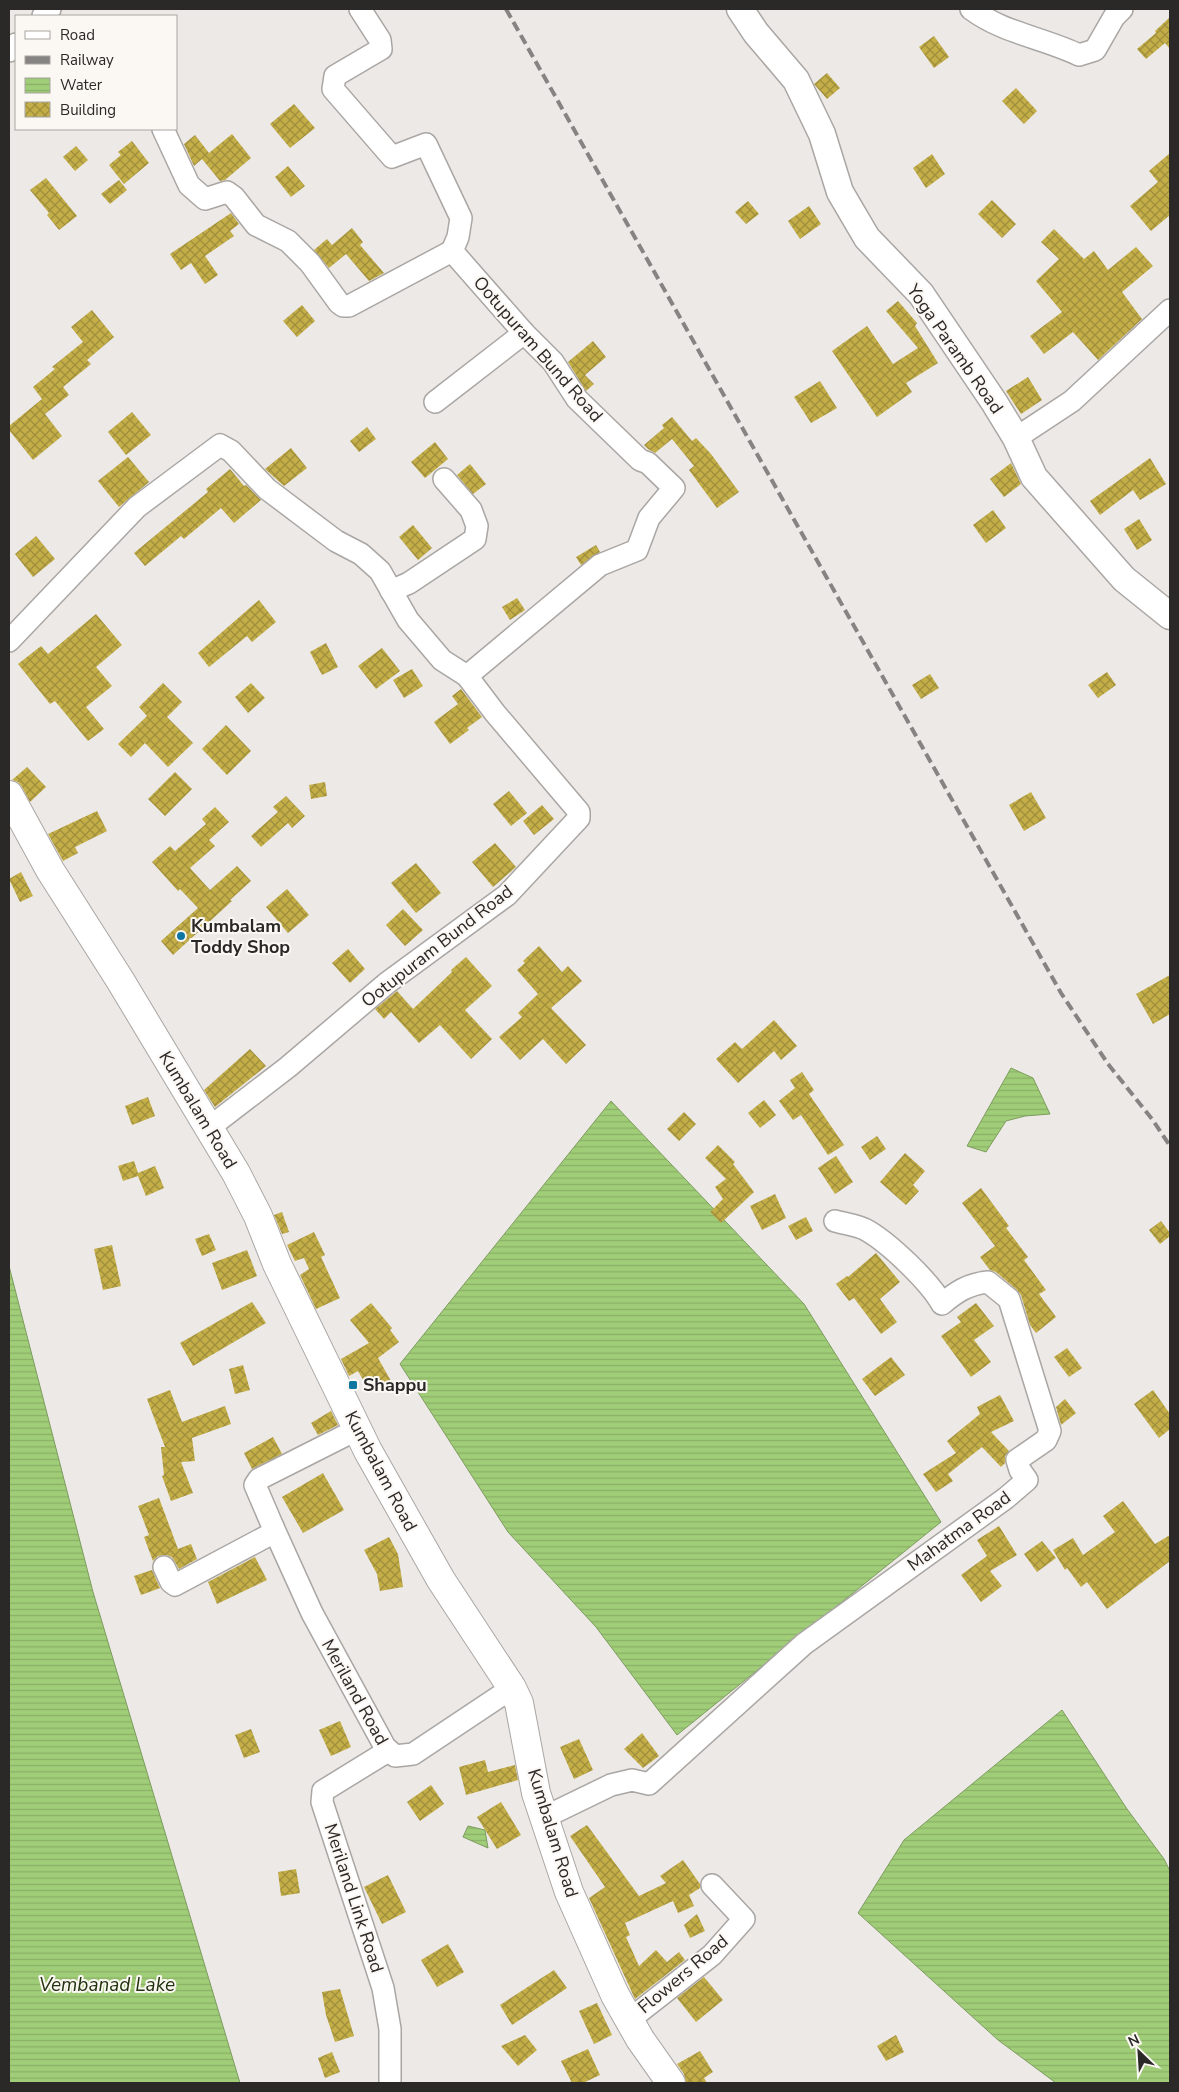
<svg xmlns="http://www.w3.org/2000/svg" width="1179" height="2092" font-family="'Nunito Sans',sans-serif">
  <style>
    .water { fill: url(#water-rules); stroke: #7d9c5f }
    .building { fill: url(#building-cross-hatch) }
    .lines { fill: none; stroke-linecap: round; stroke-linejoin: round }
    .minor-casing { stroke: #aaa6a3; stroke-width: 24 }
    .tertiary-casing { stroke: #aaa6a3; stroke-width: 29 }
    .secondary-casing { stroke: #aaa6a3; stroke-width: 30 }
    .minor { stroke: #fff; stroke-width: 21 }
    .tertiary { stroke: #fff; stroke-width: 26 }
    .secondary { stroke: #fff; stroke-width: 28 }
    .rail { stroke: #868482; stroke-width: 4; stroke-dasharray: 10 5; stroke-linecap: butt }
    .poi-dot { fill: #0d77a2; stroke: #fbf7f3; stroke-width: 2 }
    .labels { text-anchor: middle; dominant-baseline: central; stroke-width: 4; stroke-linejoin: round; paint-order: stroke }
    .street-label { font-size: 18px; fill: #2a2928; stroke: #fbf7f3 }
    .poi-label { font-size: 18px; font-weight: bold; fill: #2a2928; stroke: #fbf7f3; text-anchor: start }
    .water-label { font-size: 19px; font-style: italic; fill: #20320e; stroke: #fbf7f3 }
  </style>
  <defs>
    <pattern id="water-rules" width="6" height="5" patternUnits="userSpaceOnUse" patternTransform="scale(1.25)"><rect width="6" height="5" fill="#a0cd77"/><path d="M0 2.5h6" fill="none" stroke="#8ab067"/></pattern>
    <pattern id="building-cross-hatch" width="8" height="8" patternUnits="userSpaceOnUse" patternTransform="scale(1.25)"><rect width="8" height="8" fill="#c4ae48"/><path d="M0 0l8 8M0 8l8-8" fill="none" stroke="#9f8e3c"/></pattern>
  </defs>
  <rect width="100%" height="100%" fill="#ede9e6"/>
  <!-- water -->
  <g class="water">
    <polygon points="1011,1068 1033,1078 1050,1114 1025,1116 1006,1121 986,1152 967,1146"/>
    <polygon points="611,1101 804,1304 941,1522 677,1735 596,1627 508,1532 400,1364"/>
    <polygon points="9,1266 93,1592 240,2083 9,2083"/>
    <polygon points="1062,1710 1127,1809 1164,1859 1170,1871 1170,2083 1056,2083 998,2040 858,1913 904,1840"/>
    <polygon points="468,1826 485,1830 488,1848 463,1837"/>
  </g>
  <!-- building -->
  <g class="building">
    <polygon points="1170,17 1170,49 1165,43 1146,59 1137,49 1156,33 1155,31"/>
    <polygon points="934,36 949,57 934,68 919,47"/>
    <polygon points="827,73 840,88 827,99 814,84"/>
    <polygon points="1016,88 1037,111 1024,124 1002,101"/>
    <polygon points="294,104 315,128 290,148 270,124"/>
    <polygon points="232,134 251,158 225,180 220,181 202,159 194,166 184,144 195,135 209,153"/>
    <polygon points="132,141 149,163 124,184 109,165 121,155 118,152"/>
    <polygon points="76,146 88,160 75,171 63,157"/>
    <polygon points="1170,153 1170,215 1151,231 1130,206 1158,182 1149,171"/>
    <polygon points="932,154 945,174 926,188 913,168"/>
    <polygon points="288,166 305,186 291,197 275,177"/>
    <polygon points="46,178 77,216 59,230 47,215 49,213 30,190"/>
    <polygon points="119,180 127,190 110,204 101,194"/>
    <polygon points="992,200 1016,224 1002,238 978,214"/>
    <polygon points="748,201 759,214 746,224 735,212"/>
    <polygon points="809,206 821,224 800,239 788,221"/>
    <polygon points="231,213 239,224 230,231 234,236 205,256 218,275 205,284 191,263 181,270 170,254"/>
    <polygon points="352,228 363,242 360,245 384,273 369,281 346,254 329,268 314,250 327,239 332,245"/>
    <polygon points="1054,229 1084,259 1094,251 1108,270 1136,247 1153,266 1122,292 1142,319 1098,360 1073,332 1044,354 1030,336 1062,312 1036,281 1059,259 1041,242"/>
    <polygon points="898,301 917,323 915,326 938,363 906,383 912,392 877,417 832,351 867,326 893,364 918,348 886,311"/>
    <polygon points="302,305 315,321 297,337 283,321"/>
    <polygon points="92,310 114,337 87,360 91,364 63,387 69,395 45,414 62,436 33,460 9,430 9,426 42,399 33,387 55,369 52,367 83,342 71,327"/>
    <polygon points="593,341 606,357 585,375 594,384 586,391 568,362"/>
    <polygon points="1028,377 1042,400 1021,414 1006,391"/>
    <polygon points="820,381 837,408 811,423 794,397"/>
    <polygon points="132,412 151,435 126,455 108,432"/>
    <polygon points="672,417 692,441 696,438 711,454 739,492 717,508 689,470 694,466 672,439 655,453 648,449 644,445 664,428 662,425"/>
    <polygon points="367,427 376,439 359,452 350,441"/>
    <polygon points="435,442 448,459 425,478 411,462"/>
    <polygon points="291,448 307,468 284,486 265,469"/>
    <polygon points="128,457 149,482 119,507 98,481"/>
    <polygon points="1150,458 1166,484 1140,500 1133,490 1100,515 1090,501"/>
    <polygon points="1011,463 1021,484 1004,497 990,479"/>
    <polygon points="470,464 486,484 473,494 457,475"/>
    <polygon points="230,469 244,486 246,485 261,500 234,523 221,508 184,539 181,536 145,566 134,553 208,492 206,489"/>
    <polygon points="993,510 1006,528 986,543 973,525"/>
    <polygon points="1139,519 1152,540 1137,550 1124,529"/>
    <polygon points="413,525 432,548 418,560 399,537"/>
    <polygon points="36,536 55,559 33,577 15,554"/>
    <polygon points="596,545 600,552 581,565 576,557"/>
    <polygon points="517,598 525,610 510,620 502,607"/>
    <polygon points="259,600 276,622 252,642 247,636 209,667 198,653"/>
    <polygon points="96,614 122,645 96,667 112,686 86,707 104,729 88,741 55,701 50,704 18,664 41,646 48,654"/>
    <polygon points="326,643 338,667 322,675 310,652"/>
    <polygon points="382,648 400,671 376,689 358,666"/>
    <polygon points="412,669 423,686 404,698 393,680"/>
    <polygon points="1107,672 1116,685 1098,698 1088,685"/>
    <polygon points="930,674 939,688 921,699 912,685"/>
    <polygon points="163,683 182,702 167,717 193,743 168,767 145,743 131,757 118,744 147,716 139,707"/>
    <polygon points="251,683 265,698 248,713 235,697"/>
    <polygon points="461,689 482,717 467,728 469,730 450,744 434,722 458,704 452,696"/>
    <polygon points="226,725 251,751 227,775 202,749"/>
    <polygon points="27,767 46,787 30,802 22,787 18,782 12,780"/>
    <polygon points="175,772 192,789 165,816 148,799"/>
    <polygon points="325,782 327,796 311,799 309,785"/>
    <polygon points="509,791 527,813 511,826 493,804"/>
    <polygon points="1031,792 1046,818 1024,831 1009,805"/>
    <polygon points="286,796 305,816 292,828 288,823 261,847 251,836 278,812 273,807"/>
    <polygon points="542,805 554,819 534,835 523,821"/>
    <polygon points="215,807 229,822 209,840 215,846 190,868 210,890 237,866 251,881 230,900 232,901 173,955 161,941 198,908 180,889 178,891 152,862 170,846 175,851 206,824 202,819"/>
    <polygon points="97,811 107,831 75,847 78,853 63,861 48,834"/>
    <polygon points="495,843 516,867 493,887 472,862"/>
    <polygon points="416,863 441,893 416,913 391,883"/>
    <polygon points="21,872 33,896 20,902 9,879"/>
    <polygon points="287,889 309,915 288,933 266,907"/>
    <polygon points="403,909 423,930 405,946 386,925"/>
    <polygon points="539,946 562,972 568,966 582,981 551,1008 586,1045 566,1064 543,1039 520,1060 499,1037 522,1017 518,1013 538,994 517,970 525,963 523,961"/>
    <polygon points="348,949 365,969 350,983 332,963"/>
    <polygon points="466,957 492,986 465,1010 492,1039 471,1059 440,1025 419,1043 391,1012 384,1019 375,1009 397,991 413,1009 452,972 451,970"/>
    <polygon points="1170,975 1170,1014 1153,1024 1136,994"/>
    <polygon points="774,1020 797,1046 781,1060 774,1051 738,1083 716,1059 735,1042 742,1049"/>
    <polygon points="250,1049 266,1066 215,1107 204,1090"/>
    <polygon points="802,1072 814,1090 809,1094 844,1145 828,1155 801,1115 793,1120 779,1101 795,1088 790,1080"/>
    <polygon points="148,1097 155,1116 132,1125 125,1106"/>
    <polygon points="764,1100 776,1115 760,1128 748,1113"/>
    <polygon points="684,1112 696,1124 679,1141 667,1129"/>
    <polygon points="877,1136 886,1149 870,1160 861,1147"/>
    <polygon points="718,1145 735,1162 733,1164 754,1192 721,1223 710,1212 723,1199 715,1187 726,1179 705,1158"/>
    <polygon points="905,1153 925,1171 913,1185 919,1191 906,1205 880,1182"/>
    <polygon points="836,1156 853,1182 835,1194 818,1168"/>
    <polygon points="134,1161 138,1173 155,1166 164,1188 146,1196 138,1176 123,1181 118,1166"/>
    <polygon points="981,1188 1009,1226 1006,1228 1028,1257 1024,1260 1046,1290 1039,1294 1056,1317 1036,1333 1030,1325 1021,1295 1017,1290 996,1272 990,1270 980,1257 995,1246 962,1203"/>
    <polygon points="775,1194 786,1218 762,1230 750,1206"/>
    <polygon points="282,1212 289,1232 282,1234 274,1215"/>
    <polygon points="806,1217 813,1231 796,1240 788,1226"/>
    <polygon points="1161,1221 1170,1233 1170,1236 1160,1244 1149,1230"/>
    <polygon points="314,1232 325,1255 321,1257 340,1298 316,1309 300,1275 309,1269 304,1258 295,1261 287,1245"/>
    <polygon points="209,1234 216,1250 202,1256 195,1239"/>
    <polygon points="112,1245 121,1286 103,1290 94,1249"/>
    <polygon points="247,1250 257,1276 222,1290 212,1263"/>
    <polygon points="876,1253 900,1282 880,1299 897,1322 881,1334 854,1298 849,1301 836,1284 847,1276 848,1277"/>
    <polygon points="252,1302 266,1323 193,1366 180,1343"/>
    <polygon points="371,1303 392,1328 390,1330 399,1342 378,1358 391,1381 370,1392 358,1371 349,1376 341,1359 369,1343 350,1320"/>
    <polygon points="976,1303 994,1326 974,1340 991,1362 971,1377 941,1336 961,1322 957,1317"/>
    <polygon points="1067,1348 1082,1368 1069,1377 1054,1357"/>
    <polygon points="891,1357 905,1375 875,1396 862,1379"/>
    <polygon points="243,1365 250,1390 235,1394 229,1369"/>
    <polygon points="170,1390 182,1422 225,1406 231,1424 192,1438 195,1461 181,1462 193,1493 171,1501 162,1476 164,1475 161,1447 165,1447 147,1399"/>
    <polygon points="1153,1390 1170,1414 1170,1429 1159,1438 1134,1404"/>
    <polygon points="1000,1395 1014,1421 991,1432 1009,1451 1005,1456 1005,1463 1001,1467 982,1447 948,1474 953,1481 936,1492 923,1474 956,1453 947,1441 980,1414 977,1407"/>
    <polygon points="1065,1399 1076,1413 1061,1425 1056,1407"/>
    <polygon points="331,1411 338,1425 318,1435 311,1423"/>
    <polygon points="273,1437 282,1454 252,1469 244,1453"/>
    <polygon points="323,1473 344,1510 303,1533 282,1497"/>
    <polygon points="159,1498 178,1549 191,1544 197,1559 179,1569 172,1557 166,1555 158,1556 153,1561 144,1537 149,1535 138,1506"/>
    <polygon points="1123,1501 1155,1544 1170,1535 1170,1561 1107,1609 1087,1582 1081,1587 1067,1568 1065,1570 1053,1550 1073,1538 1083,1555 1115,1532 1103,1516"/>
    <polygon points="999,1526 1017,1555 990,1571 1002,1586 981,1602 961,1575 987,1556 977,1540"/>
    <polygon points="389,1537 398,1554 403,1587 380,1591 377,1574 364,1550"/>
    <polygon points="1042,1541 1056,1558 1037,1572 1024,1554"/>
    <polygon points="255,1557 267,1580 217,1604 208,1582"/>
    <polygon points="152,1570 160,1588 141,1595 134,1576"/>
    <polygon points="340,1721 351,1747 331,1756 319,1730"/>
    <polygon points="251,1729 260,1752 244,1758 235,1735"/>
    <polygon points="642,1733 659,1756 643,1768 624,1749"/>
    <polygon points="579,1739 593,1770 574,1779 560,1747"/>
    <polygon points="485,1760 488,1772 515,1765 518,1780 466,1795 459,1767"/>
    <polygon points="431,1785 444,1804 420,1821 407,1802"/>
    <polygon points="501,1802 521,1835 497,1849 477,1817"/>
    <polygon points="587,1825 639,1896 666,1883 660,1876 683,1860 700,1884 700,1888 689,1895 694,1906 678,1913 673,1901 625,1923 630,1935 626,1937 639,1966 656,1950 667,1962 679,1952 685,1960 635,1999 589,1898 605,1887 570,1836"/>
    <polygon points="296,1869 300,1893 281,1896 278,1872"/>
    <polygon points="388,1875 406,1912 382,1924 364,1887"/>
    <polygon points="697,1914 705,1931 690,1938 684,1925"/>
    <polygon points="448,1944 464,1972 437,1987 421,1960"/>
    <polygon points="554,1970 567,1988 512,2025 500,2005"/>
    <polygon points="704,1977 723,2000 696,2022 677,1998"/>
    <polygon points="340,1989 354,2036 335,2042 326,2015 322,1992"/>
    <polygon points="597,2003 612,2035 594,2044 579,2011"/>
    <polygon points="525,2035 537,2050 518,2066 501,2046"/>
    <polygon points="896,2035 904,2052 886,2061 877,2046"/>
    <polygon points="588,2049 600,2075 583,2083 572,2083 561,2061"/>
    <polygon points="700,2051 713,2072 704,2078 707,2083 686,2083 684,2074 677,2064"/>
    <polygon points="332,2052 340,2072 325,2078 318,2058"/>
  </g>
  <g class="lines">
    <!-- minor casing -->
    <g class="minor-casing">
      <g id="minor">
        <polyline points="360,9 380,40 381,49 335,76 333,89 392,157 426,144 461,218 458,237 452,251"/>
        <path d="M 971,9 C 1003,33 1044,38 1079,55 L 1095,50 L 1114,17 L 1122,9"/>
        <polyline points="43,16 50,9"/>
        <polyline points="9,51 16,44"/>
        <polyline points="163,129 189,185 205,199 227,192 234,197 256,225 288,241 310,263 339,303 343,306 349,306 452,251"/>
        <polyline points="452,251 524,333 553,362 577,399 640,460 648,463 674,488 649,518 637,550 600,565 467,676"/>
        <polyline points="435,402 524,333"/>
        <polyline points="1016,438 1072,401 1170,310"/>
        <polyline points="391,591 409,583 475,539 477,526 471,510 444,479"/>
        <polyline points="9,641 137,507 220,445 231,451 267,489 336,541 361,554 380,571 408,620 442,660 467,676 495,713 579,812 579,818 507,895 387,983 288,1067 210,1127"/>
        <polyline points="273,1527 312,1613 385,1747 395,1756 413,1754 512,1688"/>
        <polyline points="164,1567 171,1582 175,1585 271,1534 273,1527 255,1485 259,1479 358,1429"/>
        <polyline points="388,1751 323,1791 322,1802 383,1988 390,2029 390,2081"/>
        <path d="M 545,1817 L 611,1785 L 632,1780 L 649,1784 L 804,1644 L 1006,1498 L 1027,1480 L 1020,1470 L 1017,1460 L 1046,1440 L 1050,1431 L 1009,1299 L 988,1282 C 968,1284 956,1292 942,1304 C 930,1282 890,1244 868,1231 C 859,1225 845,1224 835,1221"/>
        <polyline points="629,2020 712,1955 744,1919 712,1885"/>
      </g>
    </g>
    <!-- tertiary casing -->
    <g class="tertiary-casing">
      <polyline id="tertiary" points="740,9 756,33 796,80 822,134 840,192 867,238 921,294 994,402 1016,438 1034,477 1124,579 1170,616"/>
    </g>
    <!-- secondary casing -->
    <g class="secondary-casing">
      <polyline id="secondary" points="9,795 50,870 120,980 236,1173 258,1216 277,1264 368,1451 441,1580 512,1688 519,1703 536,1793 569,1892 615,1995 640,2039 671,2083"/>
    </g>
    <!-- minor -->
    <use href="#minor" class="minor"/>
    <!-- tertiary -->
    <use href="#tertiary" class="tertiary"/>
    <!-- secondary -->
    <use href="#secondary" class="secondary"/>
    <!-- rail -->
    <polyline class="rail" points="506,9 1061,993 1108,1064 1152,1119 1170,1146"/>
  </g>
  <!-- markers -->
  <g class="poi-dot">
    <circle cx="181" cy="936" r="5"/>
    <rect x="348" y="1380" width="10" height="10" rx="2.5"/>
  </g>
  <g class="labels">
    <!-- street labels -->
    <g class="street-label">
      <text transform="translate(538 349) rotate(49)">Ootupuram Bund Road</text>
      <text transform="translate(955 349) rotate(55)">Yoga Paramb Road</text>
      <text transform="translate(437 946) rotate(-38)">Ootupuram Bund Road</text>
      <text transform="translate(198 1110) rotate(59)">Kumbalam Road</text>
      <text transform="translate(381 1471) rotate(62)">Kumbalam Road</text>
      <text transform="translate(959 1531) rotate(-36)">Mahatma Road</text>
      <text transform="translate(355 1692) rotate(61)">Meriland Road</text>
      <text transform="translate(553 1833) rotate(73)">Kumbalam Road</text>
      <text transform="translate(354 1898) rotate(72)">Meriland Link Road</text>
      <text transform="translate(683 1974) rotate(-40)">Flowers Road</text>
    </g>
    <!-- poi labels -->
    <g class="poi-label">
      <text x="191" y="926">Kumbalam<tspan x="191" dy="21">Toddy Shop</tspan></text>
      <text x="363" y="1385">Shappu</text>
    </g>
    <!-- water labels -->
    <g class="water-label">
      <text x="107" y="1985">Vembanad Lake</text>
    </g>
  </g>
  <!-- border -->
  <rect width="1179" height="2092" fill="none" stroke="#2a2928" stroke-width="20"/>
  <!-- legend -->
  <rect x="15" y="15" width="162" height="115" fill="#fbf7f3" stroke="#a7a5a2"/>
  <rect x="25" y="31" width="25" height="8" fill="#ffffff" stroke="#a7a5a2"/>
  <text x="60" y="40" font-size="15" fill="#2a2928">Road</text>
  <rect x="25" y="56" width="25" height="8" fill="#868482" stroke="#a7a5a2"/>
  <text x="60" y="65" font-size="15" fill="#2a2928">Railway</text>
  <rect x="25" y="78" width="25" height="15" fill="url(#water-rules)" stroke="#a7a5a2"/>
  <text x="60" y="90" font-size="15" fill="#2a2928">Water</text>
  <rect x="25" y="102" width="25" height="15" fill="url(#building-cross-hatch)" stroke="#a7a5a2"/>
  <text x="60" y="115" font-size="15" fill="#2a2928">Building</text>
  <!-- north arrow -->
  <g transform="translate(1139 2052) rotate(335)" stroke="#fbf7f3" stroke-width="4" paint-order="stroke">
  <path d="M0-4L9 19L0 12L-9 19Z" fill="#2a2928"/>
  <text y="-8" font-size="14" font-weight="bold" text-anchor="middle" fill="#2a2928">N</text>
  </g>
</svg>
